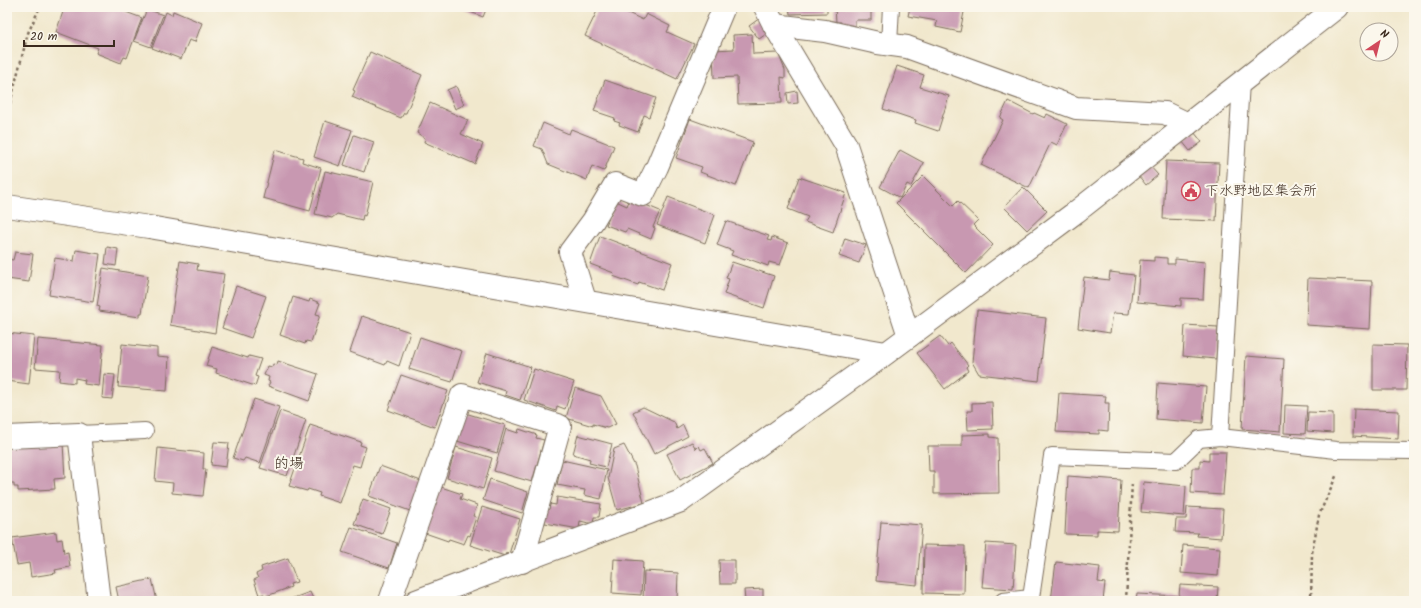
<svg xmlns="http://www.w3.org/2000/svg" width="1421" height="608" font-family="Kalam,'Klee One',sans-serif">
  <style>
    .building { fill: #c898b1 }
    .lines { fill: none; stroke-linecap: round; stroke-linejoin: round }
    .service-casing { stroke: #7b6c5b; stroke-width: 18 }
    .minor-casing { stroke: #7b6c5b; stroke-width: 24 }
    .tertiary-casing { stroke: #7b6c5b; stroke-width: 24 }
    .path { stroke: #7b6c5b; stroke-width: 2.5; stroke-dasharray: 3 3; stroke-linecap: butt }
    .service { stroke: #fff; stroke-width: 16 }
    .minor { stroke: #fff; stroke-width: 22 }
    .tertiary { stroke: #fff; stroke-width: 22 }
    .labels { text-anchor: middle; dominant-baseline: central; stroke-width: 4; stroke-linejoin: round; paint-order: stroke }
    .poi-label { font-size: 14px; fill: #3b2a1e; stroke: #fbf7ec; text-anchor: start }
    .neighbourhood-label { font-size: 15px; fill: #3b2a1e; stroke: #fbf7ec }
  </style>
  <rect width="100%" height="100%" fill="#fbf7ec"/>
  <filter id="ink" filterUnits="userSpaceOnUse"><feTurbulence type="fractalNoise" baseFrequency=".025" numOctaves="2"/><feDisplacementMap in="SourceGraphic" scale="8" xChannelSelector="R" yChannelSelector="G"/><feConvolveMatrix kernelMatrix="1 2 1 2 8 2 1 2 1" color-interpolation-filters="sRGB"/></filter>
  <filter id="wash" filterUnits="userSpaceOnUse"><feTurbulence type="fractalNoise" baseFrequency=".012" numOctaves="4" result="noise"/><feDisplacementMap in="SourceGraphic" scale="16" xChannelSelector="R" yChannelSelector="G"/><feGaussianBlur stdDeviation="0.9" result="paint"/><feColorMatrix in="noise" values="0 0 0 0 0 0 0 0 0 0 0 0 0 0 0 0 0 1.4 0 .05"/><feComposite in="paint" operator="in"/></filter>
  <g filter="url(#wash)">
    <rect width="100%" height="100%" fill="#f1e8cd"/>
    <g id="blocks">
      <!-- building -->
      <g class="building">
        <polygon points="59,7 125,7 123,11 142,18 127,58 124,57 121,63 96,53 98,48 56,32 64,9"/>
        <polygon points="464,7 487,7 483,17 463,9"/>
        <polygon points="599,7 615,7 643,20 646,14 670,26 667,32 694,44 677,79 585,36"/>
        <polygon points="789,7 827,7 827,13 790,14"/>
        <polygon points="835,7 871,7 871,20 855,20 855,26 841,27 841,22 836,22"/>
        <polygon points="910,7 965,7 960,32 936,27 937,21 908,16"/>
        <polygon points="147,9 163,15 151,47 134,41"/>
        <polygon points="173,11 202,23 195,42 189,40 181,59 152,48 166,12 172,15"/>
        <polygon points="760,18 769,32 759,39 749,26"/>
        <polygon points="752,34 753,54 778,53 785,70 785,78 781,77 782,103 738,104 737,77 714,78 713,50 734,49 733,35"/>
        <polygon points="370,52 422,75 406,113 404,113 401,118 352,97 355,91 353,90"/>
        <polygon points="897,66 924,75 920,87 949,96 938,131 915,123 916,120 883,109"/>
        <polygon points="605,80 656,98 649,117 644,115 638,132 619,125 620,123 614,121 615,118 594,111"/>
        <polygon points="456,86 464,105 455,109 447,90"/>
        <polygon points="797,91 798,103 788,104 787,93"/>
        <polygon points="1008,101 1033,114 1034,113 1045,118 1047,114 1067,124 1057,145 1051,142 1029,188 981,165 1003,120 1000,118"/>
        <polygon points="430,103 468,120 461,134 483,144 475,164 424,142 425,138 417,133"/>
        <polygon points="690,119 753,142 736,186 700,172 702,167 676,158"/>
        <polygon points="325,121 352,130 340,166 314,157"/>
        <polygon points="543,123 569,134 571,129 614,146 604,171 592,166 587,180 548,164 542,149 534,146"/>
        <polygon points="1194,132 1202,142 1190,151 1182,141"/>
        <polygon points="354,135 374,142 364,172 344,165"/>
        <polygon points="275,150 303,158 302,162 321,168 310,211 263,198"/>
        <polygon points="900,150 924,163 911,186 907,184 900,198 880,187"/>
        <polygon points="1166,161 1219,163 1216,221 1163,219"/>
        <polygon points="1149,165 1158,175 1146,185 1138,175"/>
        <polygon points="325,171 373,182 365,216 363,215 362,220 337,214 332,218 315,214"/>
        <polygon points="923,176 953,206 958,201 978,220 973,225 993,245 966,273 896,203"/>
        <polygon points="799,177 846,193 833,232 805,222 808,217 788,209"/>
        <polygon points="1023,187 1047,211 1027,230 1004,207"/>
        <polygon points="668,197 715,215 705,243 657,225"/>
        <polygon points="616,201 627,206 629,201 641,203 660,211 653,227 655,228 651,239 627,229 625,232 606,225"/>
        <polygon points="726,221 769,236 767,240 771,241 772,237 788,243 780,265 769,262 768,266 746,258 745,260 731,255 733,251 717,245"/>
        <polygon points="600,236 672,263 662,290 639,282 638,285 613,276 614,273 590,264"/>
        <polygon points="845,238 866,245 859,263 839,256"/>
        <polygon points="107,247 118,249 116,266 105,264"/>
        <polygon points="76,250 100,254 93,302 49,295 55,258 74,261"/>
        <polygon points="15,252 33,254 29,282 7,279 7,259 13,260"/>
        <polygon points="1154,257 1167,258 1167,264 1175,264 1175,259 1205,262 1203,299 1181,298 1181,306 1137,302 1140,260 1154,261"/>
        <polygon points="180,261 198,264 197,270 224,274 215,333 170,325"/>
        <polygon points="732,262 774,276 764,308 724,294 729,279 726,278"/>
        <polygon points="103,268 148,276 142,313 140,313 140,317 99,311 100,307 97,306"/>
        <polygon points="1110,272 1134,275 1129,314 1113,313 1110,333 1078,328 1084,277 1109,280"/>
        <polygon points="1308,278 1372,281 1370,329 1306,325"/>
        <polygon points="236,286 266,296 251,338 222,328"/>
        <polygon points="293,297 309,302 310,299 320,303 316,314 320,315 311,342 306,341 305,344 280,335"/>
        <polygon points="977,310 1046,318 1039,381 979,374 972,362"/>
        <polygon points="362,316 410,332 399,366 387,361 385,365 350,352"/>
        <polygon points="1185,325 1218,327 1216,359 1183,356"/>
        <polygon points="7,333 34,336 29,384 7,381"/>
        <polygon points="940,336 948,346 951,343 968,365 966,367 968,371 945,389 917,353"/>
        <polygon points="420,337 462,351 452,382 409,369"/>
        <polygon points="38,339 103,345 99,386 84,384 85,380 75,378 75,383 59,381 60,370 35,368"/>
        <polygon points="122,344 157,348 157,356 169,357 167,391 118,387"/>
        <polygon points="1373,344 1407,345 1406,390 1373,390"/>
        <polygon points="212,347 248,358 249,356 261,359 255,376 258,377 255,386 216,373 217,369 206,366"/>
        <polygon points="487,353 531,367 520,400 505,395 506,391 477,382"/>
        <polygon points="1246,356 1284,359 1280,432 1242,429"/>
        <polygon points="278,361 318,374 309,401 268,386 270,382 268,381 269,377 264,375 268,366 272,367 273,364 277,365"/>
        <polygon points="534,369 574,382 565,409 557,406 556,411 524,400"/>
        <polygon points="104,374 115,375 112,399 102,398"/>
        <polygon points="401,375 448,391 435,427 388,410"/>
        <polygon points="1158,383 1206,387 1203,423 1156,419"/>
        <polygon points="575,388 601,396 616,424 607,428 593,424 593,426 566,418"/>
        <polygon points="1059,393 1106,396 1105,403 1109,403 1108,431 1099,430 1099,434 1056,432"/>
        <polygon points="254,399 279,407 260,463 245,458 243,461 233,458"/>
        <polygon points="992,402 993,429 968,430 967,411 972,411 972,403"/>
        <polygon points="1285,405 1307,406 1305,434 1284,433"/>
        <polygon points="643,407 674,422 677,429 683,425 688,436 654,454 633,412"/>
        <polygon points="1354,409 1399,411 1398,439 1353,436"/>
        <polygon points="280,411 306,420 287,476 260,468"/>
        <polygon points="1308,412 1333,413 1333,433 1307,431"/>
        <polygon points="465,413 505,425 497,453 457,441"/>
        <polygon points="310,425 361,442 360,445 366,447 360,467 353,465 340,503 319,496 320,493 308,489 307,491 289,486"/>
        <polygon points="506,429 518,433 519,429 537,435 536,438 544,440 532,482 494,471"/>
        <polygon points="990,434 990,437 998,438 999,493 934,494 934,471 929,471 928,446 962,446 962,435"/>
        <polygon points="578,435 612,444 606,467 589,463 590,459 573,454"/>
        <polygon points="214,442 229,443 226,467 211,465"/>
        <polygon points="692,442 696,449 699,446 701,450 705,448 713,463 680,480 667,454"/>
        <polygon points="63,443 65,478 54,479 55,489 18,491 18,487 14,487 14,483 7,483 7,448"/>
        <polygon points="624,445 635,466 644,503 617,510 608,478 614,449"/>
        <polygon points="456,447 492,458 483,489 447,478"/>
        <polygon points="158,448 204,453 203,469 206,469 203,496 172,493 173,483 155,481"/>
        <polygon points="1209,452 1226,452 1223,495 1191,493 1192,468 1200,468 1200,460 1209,461"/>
        <polygon points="562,460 607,470 601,499 584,495 585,490 557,485"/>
        <polygon points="380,466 421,481 410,511 369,496"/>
        <polygon points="1068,476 1121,480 1118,531 1097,530 1097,535 1065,534"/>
        <polygon points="490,479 528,492 522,513 483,500"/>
        <polygon points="1144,482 1186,486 1184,516 1141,512"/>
        <polygon points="441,487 462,494 460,499 477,505 473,516 476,517 470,536 468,535 464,544 449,539 448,541 425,533"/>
        <polygon points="557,497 601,504 599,517 594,517 593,524 580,521 579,529 545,523 547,508 549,509 550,504 556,505"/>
        <polygon points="363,499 391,509 382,534 354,524"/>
        <polygon points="482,507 520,519 509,554 506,553 505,556 470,545"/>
        <polygon points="1187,507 1223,509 1221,538 1197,536 1198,533 1175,532 1176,519 1186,519"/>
        <polygon points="881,522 922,525 917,585 876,581"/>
        <polygon points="351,527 397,543 389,568 342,552"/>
        <polygon points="56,532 57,540 62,539 64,553 68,552 70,567 55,570 56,573 31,577 29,563 17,565 12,538"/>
        <polygon points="986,543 1016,545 1013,589 982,587"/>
        <polygon points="924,545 965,546 964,594 923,593"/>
        <polygon points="1183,545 1220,548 1218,576 1181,573"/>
        <polygon points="288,558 297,582 290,584 291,587 264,597 264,594 259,595 254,580 258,578 256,574 262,571 261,567"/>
        <polygon points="614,559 643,561 641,595 612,593"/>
        <polygon points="719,560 735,560 735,584 720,584"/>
        <polygon points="1056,562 1100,567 1098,582 1105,583 1103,601 1051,601"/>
        <polygon points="644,571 678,573 677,601 643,601"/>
        <polygon points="152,579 157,601 119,601 116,587"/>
        <polygon points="1180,585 1218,587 1217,601 1136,601 1137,594 1179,596"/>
        <polygon points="763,589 763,601 745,601 744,590"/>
        <polygon points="310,592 314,601 288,601 288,600"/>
      </g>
    </g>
  </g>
  <g filter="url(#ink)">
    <use href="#blocks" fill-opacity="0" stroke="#7b6c5b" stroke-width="1"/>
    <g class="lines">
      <!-- service casing -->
      <g class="service-casing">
        <g id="service">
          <polyline points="889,44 891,7"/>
          <polyline points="79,434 145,431"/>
          <polyline points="1220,437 1241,82"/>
          <polyline points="1003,601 1031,598 1052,456 1176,461 1199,439 1220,437 1336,450 1414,451"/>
        </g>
      </g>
      <!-- minor casing -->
      <g class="minor-casing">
        <g id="minor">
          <polyline points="765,7 774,25 846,145 909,336"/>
          <polyline points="774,25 825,31 878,43 907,47 1076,108 1165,113 1188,124"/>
          <polyline points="585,300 570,252 593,221 615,184 643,195 657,167 724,7"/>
          <polyline points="7,437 79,434 99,601"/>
          <polyline points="390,601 462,395 560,426 522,562"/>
          <polyline points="416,601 681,501 873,363 1076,212 1337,7"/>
        </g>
      </g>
      <!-- tertiary casing -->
      <g class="tertiary-casing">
        <polyline id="tertiary" points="7,206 149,227 886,353"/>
      </g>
      <!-- path -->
      <g class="path">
        <polyline points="7,115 28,33 40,7"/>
        <polyline points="1126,601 1132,482"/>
        <polyline points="1311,601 1312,553 1319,515 1337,474"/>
      </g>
      <!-- service -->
      <use href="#service" class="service"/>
      <!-- minor -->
      <use href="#minor" class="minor"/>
      <!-- tertiary -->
      <use href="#tertiary" class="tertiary"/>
    </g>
  </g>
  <!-- icons -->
  <defs>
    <g id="civic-ring" transform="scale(1)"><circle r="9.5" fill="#fbf7ec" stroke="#d1495b" stroke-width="1.5"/><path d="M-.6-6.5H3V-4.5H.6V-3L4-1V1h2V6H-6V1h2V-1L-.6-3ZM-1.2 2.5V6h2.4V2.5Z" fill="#d1495b"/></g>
  </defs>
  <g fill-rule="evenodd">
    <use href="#civic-ring" x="1191" y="191"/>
  </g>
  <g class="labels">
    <!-- poi labels -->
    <g class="poi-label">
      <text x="1205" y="191">下水野地区集会所</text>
    </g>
    <!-- neighbourhood labels -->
    <g class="neighbourhood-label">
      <text x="289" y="464">的場</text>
    </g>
  </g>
  <!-- margin -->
  <rect width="1421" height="608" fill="none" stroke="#fbf7ec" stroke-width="24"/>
  <!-- north arrow -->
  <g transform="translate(1379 42) rotate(35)"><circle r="19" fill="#fbf7ec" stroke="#aea59a"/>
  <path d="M0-3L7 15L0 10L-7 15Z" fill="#d1495b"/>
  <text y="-6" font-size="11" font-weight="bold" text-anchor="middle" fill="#3b2a1e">N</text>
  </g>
  <!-- scale -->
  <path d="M24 40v6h90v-6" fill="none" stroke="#3b2a1e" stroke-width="2"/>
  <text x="30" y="40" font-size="12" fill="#3b2a1e" stroke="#fbf7ec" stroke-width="3" paint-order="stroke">20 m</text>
</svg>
